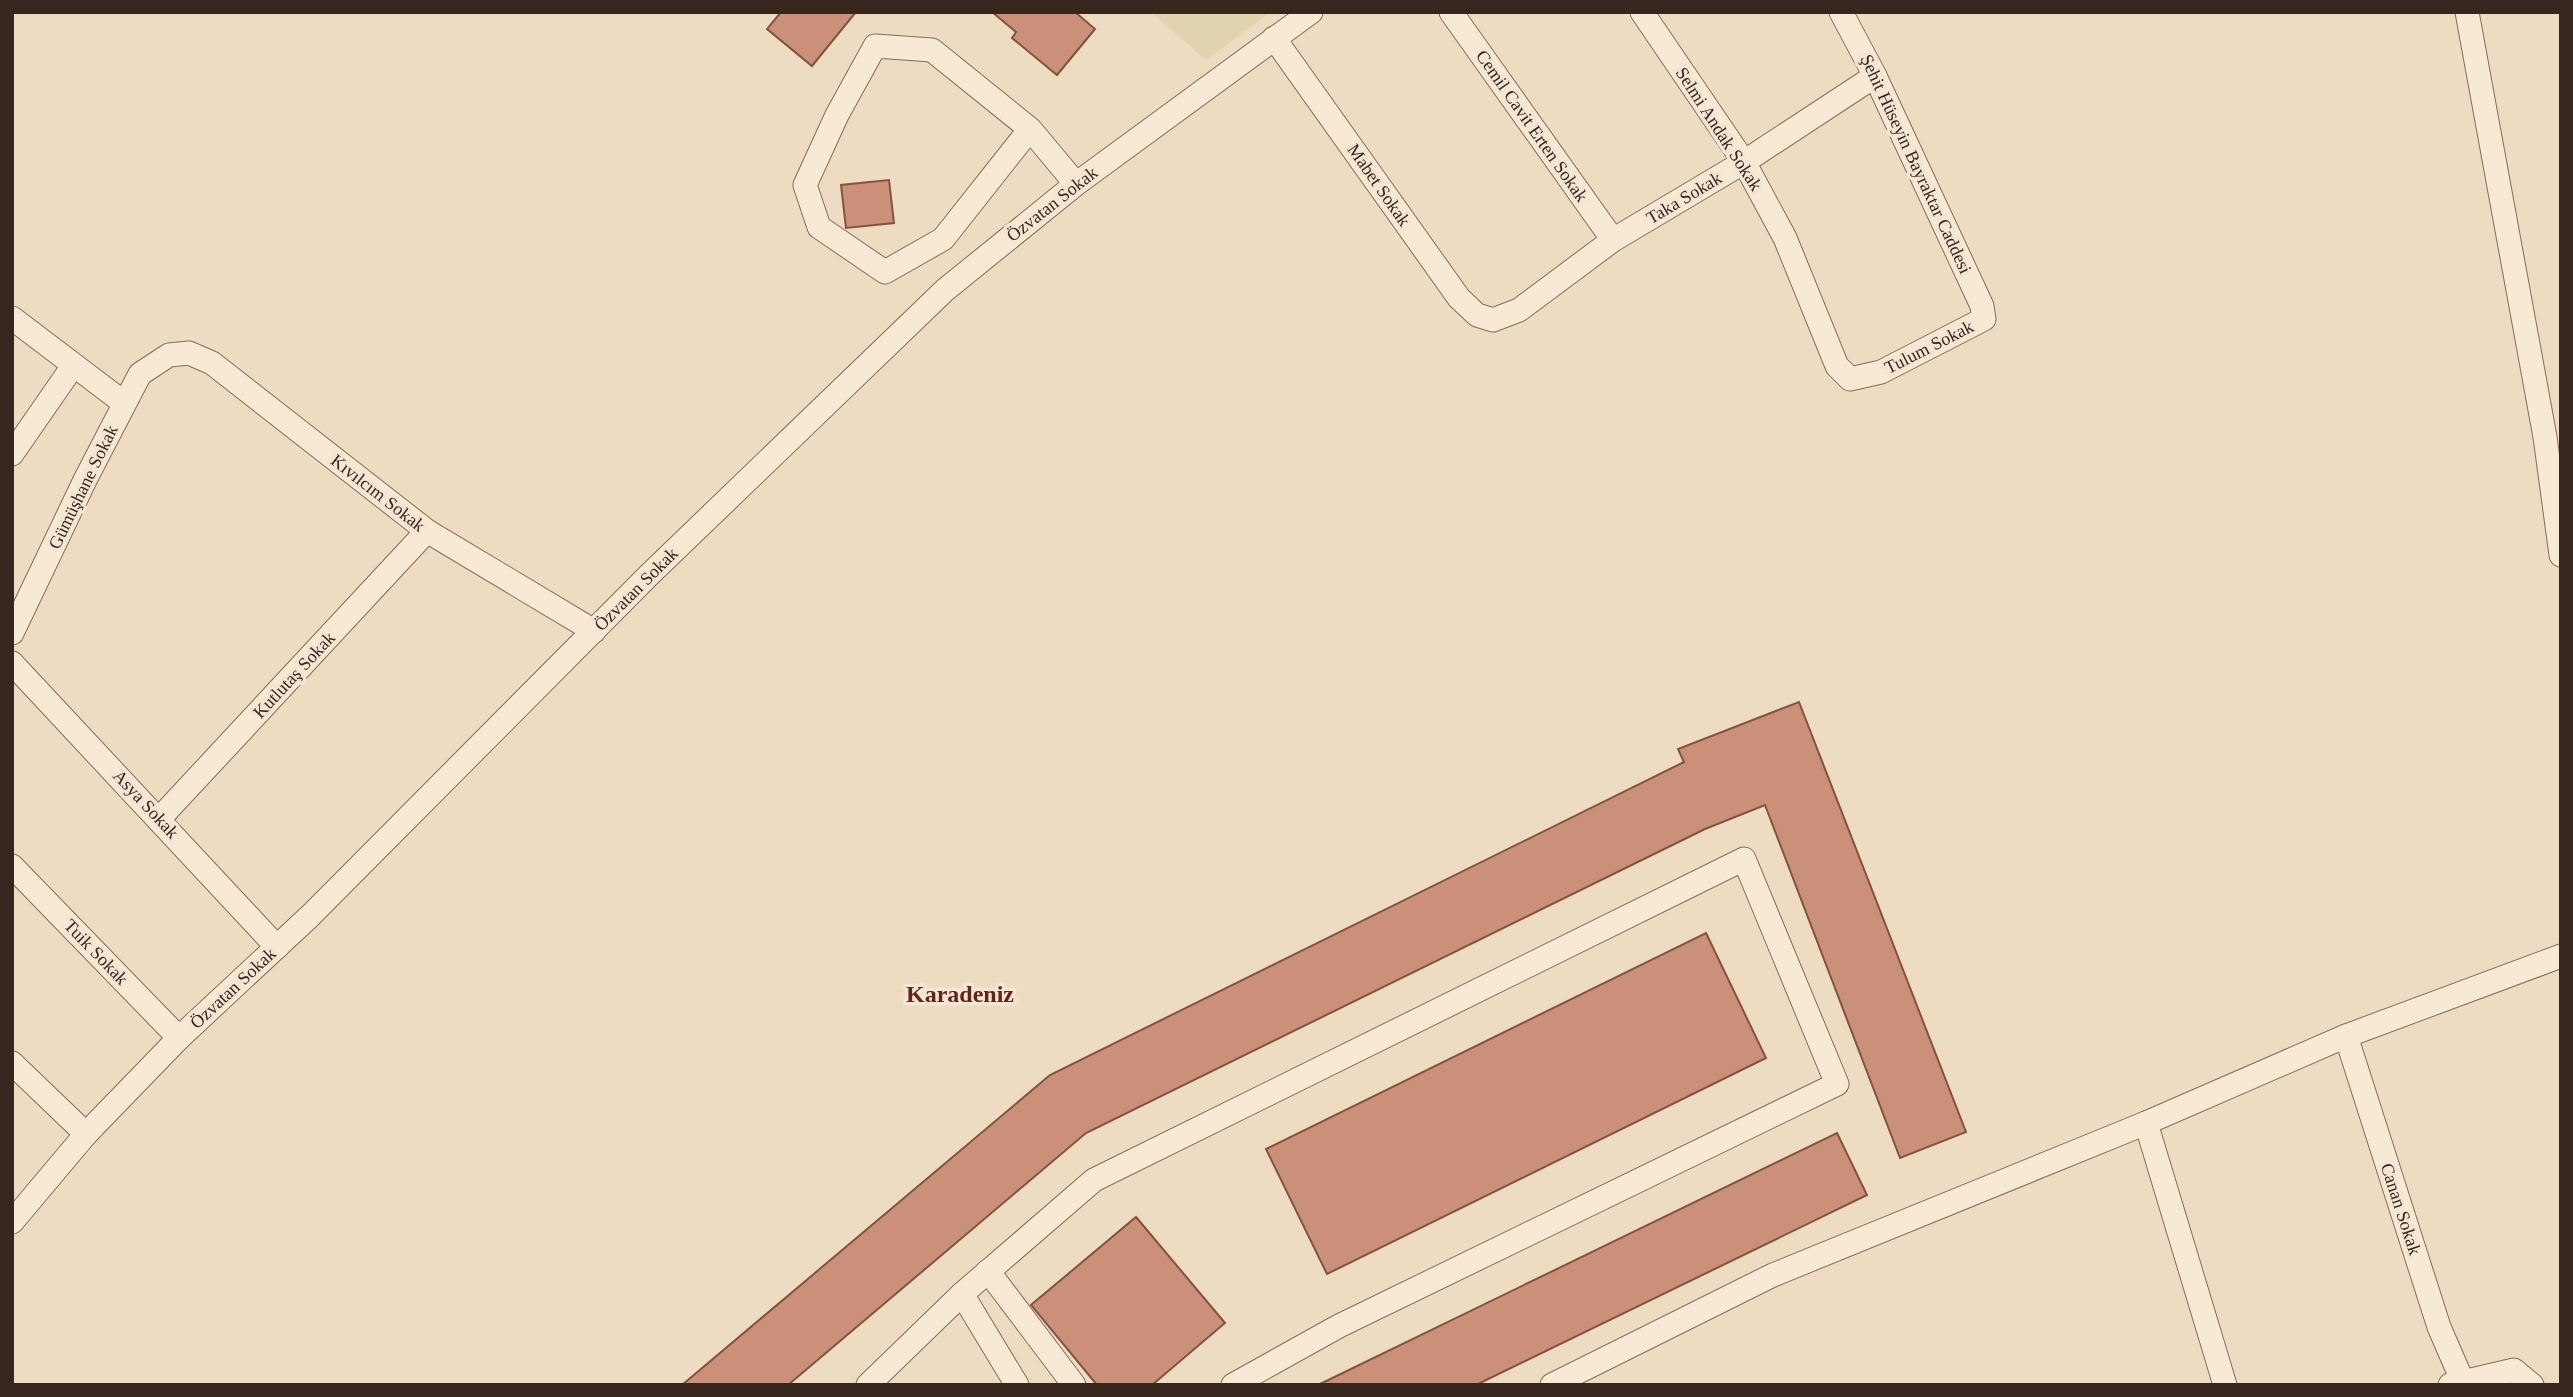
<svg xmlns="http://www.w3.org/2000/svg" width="2573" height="1397" font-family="'Times New Roman',serif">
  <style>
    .farmland { fill: #e2d3b0 }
    .building { fill: #ca9079; stroke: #845340; stroke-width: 2 }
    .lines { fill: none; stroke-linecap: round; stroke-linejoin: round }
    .minor-casing { stroke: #866c5a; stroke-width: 25 }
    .minor { stroke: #f8e9d5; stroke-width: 23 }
    .labels { text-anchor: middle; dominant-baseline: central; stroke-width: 7; stroke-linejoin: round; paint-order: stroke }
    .street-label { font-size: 18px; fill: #36261e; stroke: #f4e6d2 }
    .district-label { font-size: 24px; font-weight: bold; fill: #62241e; stroke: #f4e6d2 }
  </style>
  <rect width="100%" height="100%" fill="#eddbc2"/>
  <!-- farmland -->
  <polygon class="farmland" points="1151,12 1271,12 1206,60"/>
  <!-- building -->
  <g class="building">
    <polygon points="781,12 856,12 812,66 767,29"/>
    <polygon points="992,12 1075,12 1095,29 1057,75 1012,38 1016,32"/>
    <polygon points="889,180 894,223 846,228 841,185"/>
    <polygon points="1799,702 1966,1132 1900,1158 1765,805 1705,829 1086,1133 788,1385 682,1385 1050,1075 1684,762 1678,749"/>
    <polygon points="1706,933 1766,1058 1327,1274 1266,1149"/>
    <polygon points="1837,1133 1867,1195 1476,1385 1318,1385"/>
    <polygon points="1136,1217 1225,1323 1152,1385 1097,1385 1031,1305"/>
  </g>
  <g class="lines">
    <!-- minor casing -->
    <g class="minor-casing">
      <g id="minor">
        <polyline points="1451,12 1613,240"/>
        <polyline points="1642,12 1744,162 1785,238 1837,366 1850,379 1881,372 1984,319 1982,306 1875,76 1841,12"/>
        <polyline points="2467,12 2545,437 2561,555"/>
        <polyline points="1274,38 1459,298 1477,315 1493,320 1519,310 1613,240 1744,162 1875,76"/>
        <polyline points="1030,129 943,239 885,272 819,227 805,185 837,115 875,46 932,50 1030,129 1076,184"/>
        <polyline points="12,318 124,403"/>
        <polyline points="12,454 73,366"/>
        <polyline points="12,633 85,480 140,374 169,355 189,353 212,363 427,531 594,631"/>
        <polyline points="12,663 277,947"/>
        <polyline points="160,818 427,531"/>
        <polyline points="12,866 179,1038"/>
        <polyline points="2346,1036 2439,1327 2462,1380"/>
        <polyline points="12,1063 86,1134"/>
        <polyline points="2146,1123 2225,1385"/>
        <polyline points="12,1222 86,1134 179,1038 310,916 649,575 945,290 1076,184 1311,12"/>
        <polyline points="988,1271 1074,1385"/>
        <polyline points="962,1294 1017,1385"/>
        <polyline points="868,1385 962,1294 1094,1180 1744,859 1837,1084 1339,1326 1233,1385"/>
        <polyline points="1552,1385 1773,1275 2146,1123 2346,1036 2561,956"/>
        <polyline points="2450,1385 2514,1370 2532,1385"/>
      </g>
    </g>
    <!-- minor -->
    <use href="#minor" class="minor"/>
  </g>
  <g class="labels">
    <!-- street labels -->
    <g class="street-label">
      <text transform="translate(1532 126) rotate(55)">Cemil Cavit Erten Sokak</text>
      <text transform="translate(1719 129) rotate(57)">Selmi Andak Sokak</text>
      <text transform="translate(1916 164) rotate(65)">Şehit Hüseyin Bayraktar Caddesi</text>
      <text transform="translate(1379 185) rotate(55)">Mabet Sokak</text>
      <text transform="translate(1684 198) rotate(-31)">Taka Sokak</text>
      <text transform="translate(1052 204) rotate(-38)">Özvatan Sokak</text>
      <text transform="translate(1929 347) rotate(-27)">Tulum Sokak</text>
      <text transform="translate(83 487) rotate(-64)">Gümüşhane Sokak</text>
      <text transform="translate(378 493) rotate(38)">Kıvılcım Sokak</text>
      <text transform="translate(636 589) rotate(-45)">Özvatan Sokak</text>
      <text transform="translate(294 675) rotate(-47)">Kutlutaş Sokak</text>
      <text transform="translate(146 804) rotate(47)">Asya Sokak</text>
      <text transform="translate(96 952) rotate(46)">Tuik Sokak</text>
      <text transform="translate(233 988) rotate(-43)">Özvatan Sokak</text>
      <text transform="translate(2401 1209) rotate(72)">Canan Sokak</text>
    </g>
    <!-- district labels -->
    <g class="district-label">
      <text x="960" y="994">Karadeniz</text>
    </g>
  </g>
  <!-- border -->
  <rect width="2573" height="1397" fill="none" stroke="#36261e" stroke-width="28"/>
</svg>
